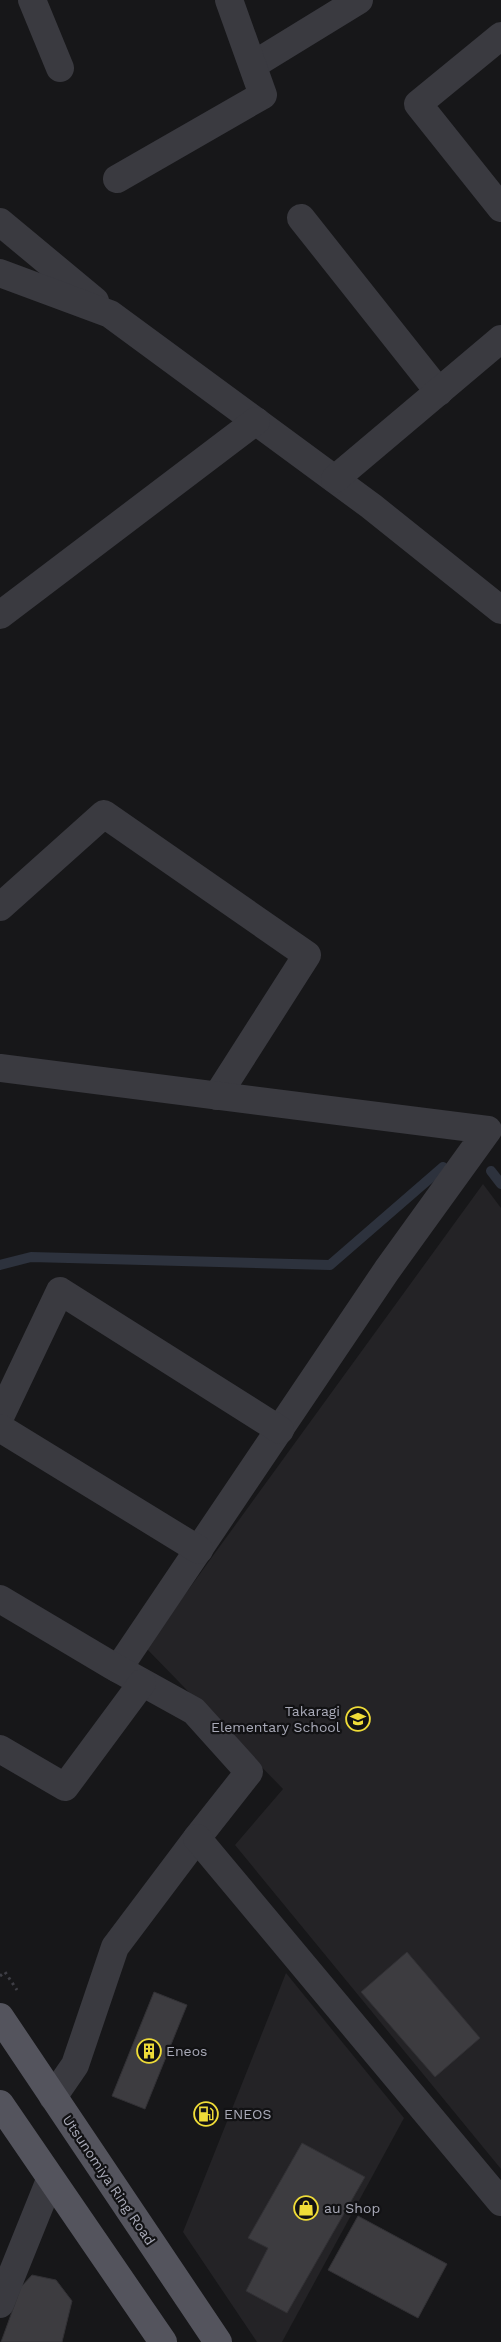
<svg xmlns="http://www.w3.org/2000/svg" width="501" height="2342" font-family="'Work Sans',sans-serif">
  <style>
    .built { fill: #242326 }
    .lines { fill: none; stroke-linecap: round; stroke-linejoin: round }
    .stream { stroke: #2d323d; stroke-width: 10 }
    .building { fill: #3d3c40; stroke: #323135 }
    .path { stroke: #3e3e45; stroke-width: 3; stroke-dasharray: 2.5 4; stroke-linecap: butt }
    .minor { stroke: #3a3a40; stroke-width: 28 }
    .major { stroke: #54545d; stroke-width: 28 }
    .labels { text-anchor: middle; dominant-baseline: central; stroke-width: 4.5; stroke-linejoin: round; paint-order: stroke }
    .poi-label { font-size: 14px; fill: #a9aab8; stroke: #121214; text-anchor: start }
    .street-label { font-size: 14px; fill: #a9aab8; stroke: #121214 }
  </style>
  <rect width="100%" height="100%" fill="#171719"/>
  <!-- built -->
  <g class="built">
    <polygon points="483,1184 501,1208 501,2169 235,1845 283,1789 146,1648"/>
    <polygon points="286,1973 404,2118 282,2342 257,2342 183,2232"/>
  </g>
  <g class="lines">
    <!-- stream -->
    <g class="stream">
      <polyline points="491,1171 501,1184"/>
      <polyline points="0,1265 31,1257 330,1265 443,1167"/>
    </g>
  </g>
  <!-- building -->
  <g class="building">
    <polygon points="407,1952 480,2038 435,2077 361,1992"/>
    <polygon points="154,1992 187,2005 145,2109 112,2096"/>
    <polygon points="302,2143 365,2177 287,2313 246,2291 268,2248 248,2238"/>
    <polygon points="358,2216 447,2264 418,2318 328,2270"/>
    <polygon points="32,2275 56,2280 72,2301 62,2342 1,2342 21,2287"/>
  </g>
  <g class="lines">
    <!-- path -->
    <polyline class="path" points="0,1976 5,1972 17,1990"/>
    <!-- minor -->
    <g class="minor">
      <polyline points="32,0 60,68"/>
      <polyline points="501,36 418,104 501,208"/>
      <polyline points="253,65 359,0"/>
      <polyline points="117,179 263,95 229,0"/>
      <polyline points="301,218 439,392"/>
      <polyline points="0,222 95,301"/>
      <polyline points="0,273 110,314 371,506 501,610"/>
      <polyline points="335,479 501,339"/>
      <polyline points="0,615 256,421"/>
      <polyline points="0,907 104,814 307,955 217,1096"/>
      <polyline points="0,1068 488,1130 387,1270 118,1669"/>
      <polyline points="0,1417 60,1291 280,1430"/>
      <polyline points="0,1428 199,1550"/>
      <polyline points="0,1599 111,1665 194,1711 249,1772 197,1838 115,1947 75,2065 53,2097"/>
      <polyline points="0,1749 65,1787 142,1683"/>
      <polyline points="197,1838 501,2202"/>
      <polyline points="0,2304 50,2180"/>
    </g>
    <!-- major -->
    <g class="major">
      <polyline points="0,2017 218,2342"/>
      <polyline points="0,2104 163,2342"/>
    </g>
  </g>
  <!-- icons -->
  <defs>
    <g id="school-ring" transform="scale(1.25)"><circle r="9.5" fill="#121214" stroke="#efdc38" stroke-width="1.5"/><path d="M0-5L7-2L0 1L-7-2ZM-4 1L0 2.5L4 1V4Q0 6-4 4Z" fill="#efdc38"/></g>
    <g id="building-ring" transform="scale(1.25)"><circle r="9.5" fill="#121214" stroke="#efdc38" stroke-width="1.5"/><path d="M-4-6H4V6H1V3H-1V6H-4ZM-2.5-4.3h1.7v1.8h-1.7ZM.8-4.3h1.7v1.8H.8ZM-2.5-1h1.7V.8h-1.7ZM.8-1h1.7V.8H.8Z" fill="#efdc38"/></g>
    <g id="fuel-ring" transform="scale(1.25)"><circle r="9.5" fill="#121214" stroke="#efdc38" stroke-width="1.5"/><path d="M-5.5-6h7V0h2V4h1.3V-2.5L3-4.5l.8-.8L6-3V5H2.5V1h-1V6h-7ZM-4.2-4.7v3.2H.2V-4.7Z" fill="#efdc38"/></g>
    <g id="shop-ring" transform="scale(1.25)"><circle r="9.5" fill="#121214" stroke="#efdc38" stroke-width="1.5"/><path d="M-5-2.5h2.3a2.7 3.5 0 0 1 5.4 0H5L5.5 6h-11ZM-1.5-2.5h3a1.5 2.3 0 0 0-3 0Z" fill="#efdc38"/></g>
  </defs>
  <g fill-rule="evenodd">
    <use href="#school-ring" x="358" y="1719"/>
    <use href="#building-ring" x="149" y="2051"/>
    <use href="#fuel-ring" x="206" y="2114"/>
    <use href="#shop-ring" x="306" y="2208"/>
  </g>
  <g class="labels">
    <!-- poi labels -->
    <g class="poi-label">
      <text x="340" y="1711" text-anchor="end">Takaragi<tspan x="340" dy="16">Elementary School</tspan></text>
      <text x="166" y="2051">Eneos</text>
      <text x="224" y="2114">ENEOS</text>
      <text x="324" y="2208">au Shop</text>
    </g>
    <!-- street labels -->
    <g class="street-label">
      <text transform="translate(109 2180) rotate(56)">Utsunomiya Ring Road</text>
    </g>
  </g>
</svg>
